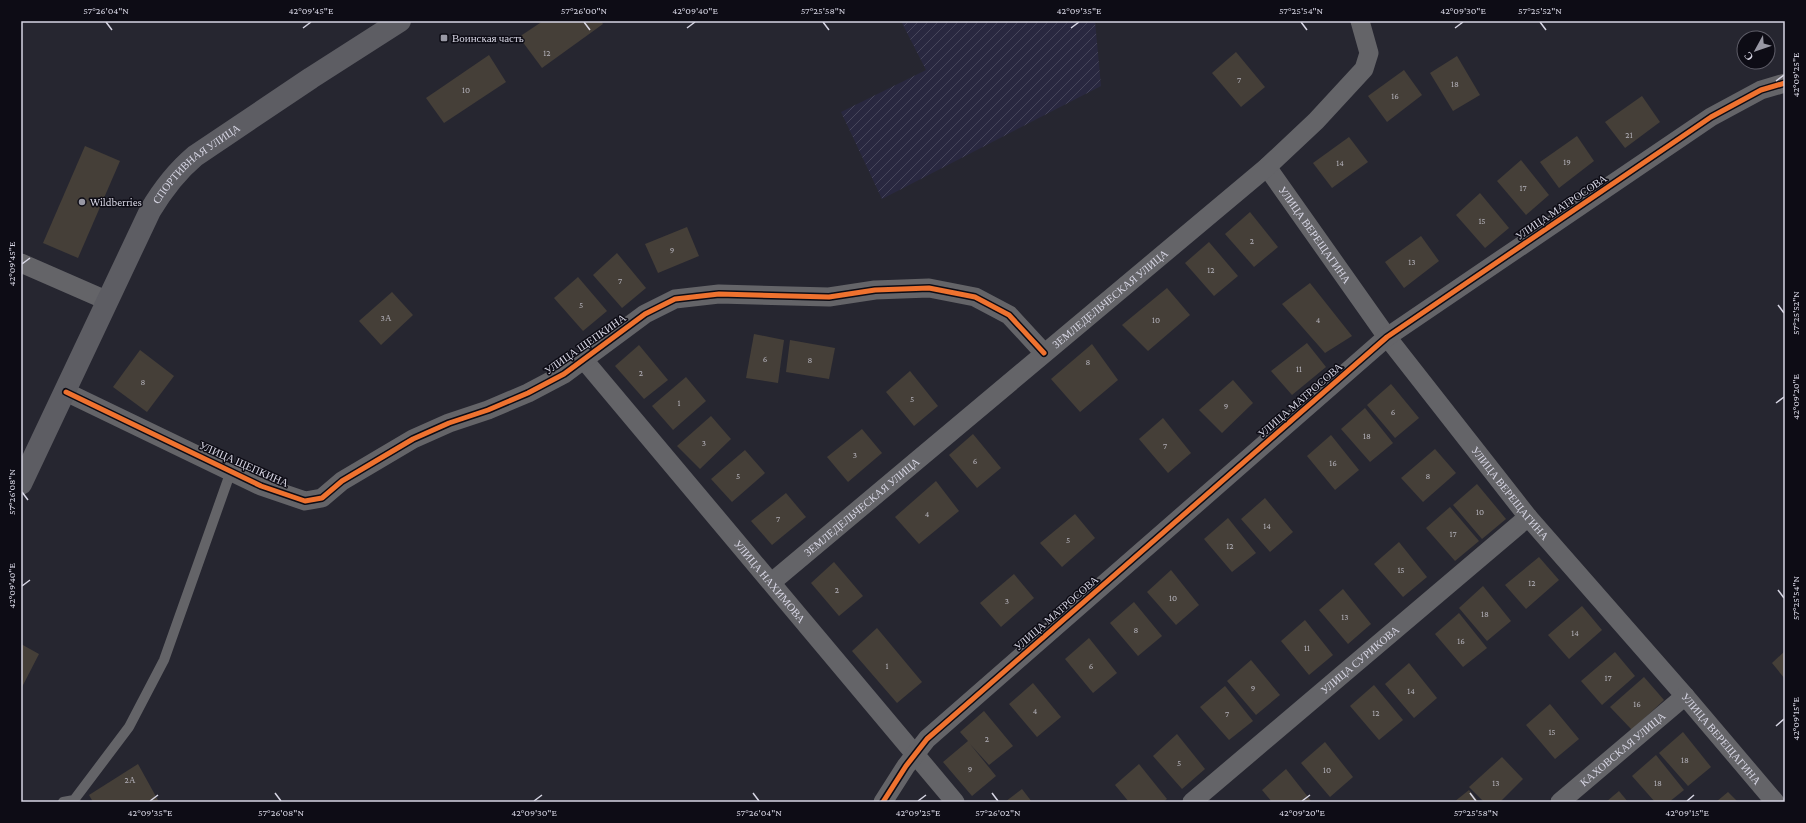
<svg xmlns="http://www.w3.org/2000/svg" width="1806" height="823" font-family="'Crimson Pro',serif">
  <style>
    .industrial { fill: url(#industrial-furrows) }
    .building { fill: #453f38 }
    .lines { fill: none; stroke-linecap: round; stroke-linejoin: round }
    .lane { stroke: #646468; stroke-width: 10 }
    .street { stroke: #646468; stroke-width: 19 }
    .secondary { stroke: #5d5d63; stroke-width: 22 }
    .cycleway-casing { stroke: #0d0c15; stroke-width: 8 }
    .cycleway { stroke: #ef722f; stroke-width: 5 }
    .ticks { fill: none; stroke: #d6d5e3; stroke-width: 1.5 }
    .poi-dot { fill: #9898a4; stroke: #0d0c15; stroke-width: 1.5 }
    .labels { text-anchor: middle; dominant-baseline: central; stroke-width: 3; stroke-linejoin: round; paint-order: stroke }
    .number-label { font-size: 9px; fill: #b2b0b8 }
    .poi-label { font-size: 11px; fill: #d6d5e3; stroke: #0d0c15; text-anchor: start }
    .street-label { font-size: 11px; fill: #d6d5e3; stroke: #0d0c15 }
    .neatline { fill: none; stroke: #d6d5e3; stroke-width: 1.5 }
    .ticks-label { font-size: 10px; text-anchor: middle; fill: #d6d5e3 }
  </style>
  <defs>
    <pattern id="industrial-furrows" width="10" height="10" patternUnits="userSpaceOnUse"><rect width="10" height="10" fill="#292840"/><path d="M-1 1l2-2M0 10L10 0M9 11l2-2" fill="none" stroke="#47465b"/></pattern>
  </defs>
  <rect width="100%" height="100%" fill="#262630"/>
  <!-- industrial -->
  <polygon class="industrial" points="901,21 1095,21 1101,86 882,199 841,112 926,70"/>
  <!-- building -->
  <g class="building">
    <polygon points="543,21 601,21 603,24 542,68 519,37"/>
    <polygon points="1236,52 1265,87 1241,107 1212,73"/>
    <polygon points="489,55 506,82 444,123 426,98"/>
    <polygon points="1457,56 1480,95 1453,111 1430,73"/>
    <polygon points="1404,70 1422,95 1387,122 1368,96"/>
    <polygon points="1642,96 1660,122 1625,148 1605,122"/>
    <polygon points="1577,136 1594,161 1559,188 1540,162"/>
    <polygon points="1349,137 1368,162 1332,188 1313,163"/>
    <polygon points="85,146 120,161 78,258 43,243"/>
    <polygon points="1521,160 1549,195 1526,215 1497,181"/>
    <polygon points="1480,193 1509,228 1485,248 1456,215"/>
    <polygon points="1250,212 1278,247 1254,267 1225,234"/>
    <polygon points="687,227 699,256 658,273 645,244"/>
    <polygon points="1421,236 1439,261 1404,288 1385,262"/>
    <polygon points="1209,242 1238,276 1214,296 1185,263"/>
    <polygon points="617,253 646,288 622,308 593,275"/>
    <polygon points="578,277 607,311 583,331 554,298"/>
    <polygon points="1310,283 1352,336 1325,353 1282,304"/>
    <polygon points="1167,288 1190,315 1148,351 1122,325"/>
    <polygon points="392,292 413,315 381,345 359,321"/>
    <polygon points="754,334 784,340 778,383 746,378"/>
    <polygon points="790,340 835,348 829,379 786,372"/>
    <polygon points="1307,343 1326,367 1292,395 1271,371"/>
    <polygon points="1092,344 1118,380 1080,412 1051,379"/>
    <polygon points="639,345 668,380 644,399 615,366"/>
    <polygon points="140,350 174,376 147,412 113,387"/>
    <polygon points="910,371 938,406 914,426 886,392"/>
    <polygon points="686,377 706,401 673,430 652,406"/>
    <polygon points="1233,380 1253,403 1222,433 1199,410"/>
    <polygon points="1391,384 1419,418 1395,438 1367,405"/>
    <polygon points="1365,408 1393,443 1370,462 1341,429"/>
    <polygon points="711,416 731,439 700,469 677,446"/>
    <polygon points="1163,418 1191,453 1168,473 1139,439"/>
    <polygon points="862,429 882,453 848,482 827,457"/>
    <polygon points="973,434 1001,468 977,488 949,455"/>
    <polygon points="1331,435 1359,470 1335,490 1307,456"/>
    <polygon points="1435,449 1456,473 1423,502 1401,478"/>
    <polygon points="745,450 765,473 732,502 711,479"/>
    <polygon points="936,481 959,511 919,544 895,517"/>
    <polygon points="1477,484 1506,519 1482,539 1453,505"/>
    <polygon points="786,493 806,517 772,545 751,521"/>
    <polygon points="1265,498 1293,532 1270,552 1241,519"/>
    <polygon points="1450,507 1479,541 1455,561 1426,528"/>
    <polygon points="1075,514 1095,538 1062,567 1040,543"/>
    <polygon points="1228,518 1256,553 1232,572 1204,539"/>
    <polygon points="1399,542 1427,577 1403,597 1374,564"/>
    <polygon points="1539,557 1559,580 1526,609 1505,585"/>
    <polygon points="834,562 863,596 839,616 811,583"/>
    <polygon points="1171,570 1199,605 1176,625 1147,592"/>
    <polygon points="1014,574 1034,598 1001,627 980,603"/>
    <polygon points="1483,586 1511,621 1487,641 1459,608"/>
    <polygon points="1343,589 1371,624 1348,644 1319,610"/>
    <polygon points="1134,602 1162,636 1138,656 1110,623"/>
    <polygon points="1582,606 1602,630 1569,659 1548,635"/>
    <polygon points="1459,613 1487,648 1463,667 1435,634"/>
    <polygon points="1305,620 1333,655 1309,675 1281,641"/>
    <polygon points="877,628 922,682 897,703 852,651"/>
    <polygon points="1089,638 1117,673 1093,693 1065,659"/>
    <polygon points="21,644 39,654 21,689"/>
    <polygon points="1785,651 1785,679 1772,663"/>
    <polygon points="1615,652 1635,676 1602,705 1581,681"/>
    <polygon points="1251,660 1280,695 1256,715 1227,681"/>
    <polygon points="1409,663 1437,698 1414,718 1385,684"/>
    <polygon points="1644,677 1664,700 1632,730 1610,707"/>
    <polygon points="1033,683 1061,717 1037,737 1009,704"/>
    <polygon points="1374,685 1403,720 1379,740 1350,706"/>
    <polygon points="1225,686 1253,721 1229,740 1200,707"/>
    <polygon points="1550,704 1579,739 1555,759 1526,725"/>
    <polygon points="984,711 1013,746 989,765 970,744 996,776 972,796 943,762 968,741 960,732"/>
    <polygon points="1683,732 1711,767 1688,786 1659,753"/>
    <polygon points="1177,734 1205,769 1182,789 1153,756"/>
    <polygon points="1325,742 1353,777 1330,797 1301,763"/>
    <polygon points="1656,755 1684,790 1669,802 1655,802 1632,776"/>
    <polygon points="1502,757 1523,779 1500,802 1484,802 1469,787"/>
    <polygon points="138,764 159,802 93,802 89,795"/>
    <polygon points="1139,764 1167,799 1163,802 1129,802 1115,785"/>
    <polygon points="1286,769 1312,802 1272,802 1262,790"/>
    <polygon points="1022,789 1032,802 1005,802"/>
    <polygon points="1469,790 1479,802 1454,802"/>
    <polygon points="1619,791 1628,802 1606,802"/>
    <polygon points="1728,792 1738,802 1716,802"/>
  </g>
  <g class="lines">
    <!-- lane -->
    <polyline class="lane" points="63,802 74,800 129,727 164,660 231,471"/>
    <!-- street -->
    <g class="street">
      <path id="s1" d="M 1267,167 L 1387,337 L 1528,517 L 1685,696 L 1775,802"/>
      <polyline points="21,263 108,301"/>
      <path id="s2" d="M 584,360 L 955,802"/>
      <polyline points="66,392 261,486 305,501 322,498 342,481 413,439 449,423 488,410 528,393 564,374 645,314 675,299 719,294 829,297 875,290 929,288 975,297 1009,315 1044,353"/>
      <path id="s3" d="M 772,582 L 1267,167 L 1316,121 L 1364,69 L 1369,53 L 1360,21"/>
      <polyline points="883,802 906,766 927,739 1387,337 1711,117 1761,90 1785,83"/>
      <path id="s4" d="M 1192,802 L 1528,517"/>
      <path id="s5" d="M 1560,802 L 1685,696"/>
    </g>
    <!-- secondary -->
    <path class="secondary" id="s6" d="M 21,484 L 150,211 C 163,189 176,172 195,156 L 311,78 L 400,21"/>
    <!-- cycleway casing -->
    <g class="cycleway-casing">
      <g id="cycleway">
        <polyline points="66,392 261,486 305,501 322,498 342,481 413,439 449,423 488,410 528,393 564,374 645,314 675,299 719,294 829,297 875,290 929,288 975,297 1009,315 1044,353"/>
        <polyline points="883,802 906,766 927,739 1387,337 1711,117 1761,90 1785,83"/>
      </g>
    </g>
    <!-- cycleway -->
    <use href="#cycleway" class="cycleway"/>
  </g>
  <!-- ticks -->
  <path class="ticks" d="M 106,22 L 112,30M 584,22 L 590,30M 823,22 L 829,30M 1301,22 L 1307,30M 1540,22 L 1546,30M 303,28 L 311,22M 687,28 L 695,22M 1071,28 L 1079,22M 1455,28 L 1463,22M 1776,81 L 1784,75M 22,264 L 30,258M 1778,305 L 1784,313M 1776,403 L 1784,397M 22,492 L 28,500M 22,586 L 30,580M 1778,590 L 1784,598M 1776,726 L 1784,719M 275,793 L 281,801M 753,793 L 759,801M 992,793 L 998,801M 1470,793 L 1476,801M 150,801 L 158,795M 534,801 L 542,795M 918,801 L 926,795M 1302,801 L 1310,795M 1687,801 L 1694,795"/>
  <!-- markers -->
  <g class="poi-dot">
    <rect x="440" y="34" width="8" height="8" rx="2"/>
    <circle cx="82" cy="202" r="4"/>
  </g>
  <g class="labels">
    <!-- number labels -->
    <g class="number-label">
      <text x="547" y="53">12</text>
      <text x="1239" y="80">7</text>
      <text x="1455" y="84">18</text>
      <text x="466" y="90">10</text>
      <text x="1395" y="96">16</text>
      <text x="1629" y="135">21</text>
      <text x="1567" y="162">19</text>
      <text x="1340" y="163">14</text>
      <text x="1523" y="188">17</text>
      <text x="1482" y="221">15</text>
      <text x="1252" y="241">2</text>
      <text x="672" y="250">9</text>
      <text x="1412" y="262">13</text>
      <text x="1211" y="270">12</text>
      <text x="620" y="281">7</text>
      <text x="581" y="305">5</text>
      <text x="386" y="318">3А</text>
      <text x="1156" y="320">10</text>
      <text x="1318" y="320">4</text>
      <text x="765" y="359">6</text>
      <text x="810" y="360">8</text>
      <text x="1088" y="362">8</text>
      <text x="1299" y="369">11</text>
      <text x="641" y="373">2</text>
      <text x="143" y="382">8</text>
      <text x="912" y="399">5</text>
      <text x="679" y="403">1</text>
      <text x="1226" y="406">9</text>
      <text x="1393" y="412">6</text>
      <text x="1367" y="436">18</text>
      <text x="704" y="443">3</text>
      <text x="1165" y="446">7</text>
      <text x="855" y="455">3</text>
      <text x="975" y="461">6</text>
      <text x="1333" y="463">16</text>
      <text x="738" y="476">5</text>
      <text x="1428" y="476">8</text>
      <text x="1480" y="512">10</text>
      <text x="927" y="514">4</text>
      <text x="778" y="519">7</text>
      <text x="1267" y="526">14</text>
      <text x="1453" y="534">17</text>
      <text x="1068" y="540">5</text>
      <text x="1230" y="546">12</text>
      <text x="1401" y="570">15</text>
      <text x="1532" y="583">12</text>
      <text x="837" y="590">2</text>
      <text x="1173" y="598">10</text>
      <text x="1007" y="601">3</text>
      <text x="1485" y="614">18</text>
      <text x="1345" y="617">13</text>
      <text x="1136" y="630">8</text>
      <text x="1575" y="633">14</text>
      <text x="1461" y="641">16</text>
      <text x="1307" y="648">11</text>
      <text x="887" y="666">1</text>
      <text x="1091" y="666">6</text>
      <text x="1608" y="678">17</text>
      <text x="1253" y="688">9</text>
      <text x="1411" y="691">14</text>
      <text x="1637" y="704">16</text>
      <text x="1035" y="711">4</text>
      <text x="1376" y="713">12</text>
      <text x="1227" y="714">7</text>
      <text x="1552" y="732">15</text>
      <text x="987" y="739">2</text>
      <text x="1685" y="760">18</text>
      <text x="1179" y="763">5</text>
      <text x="970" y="769">9</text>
      <text x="1327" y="770">10</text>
      <text x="130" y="780">2А</text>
      <text x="1496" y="783">13</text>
      <text x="1658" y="783">18</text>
    </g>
    <!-- poi labels -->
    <g class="poi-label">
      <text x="452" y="38">Воинская часть</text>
      <text x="90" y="202">Wildberries</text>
    </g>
    <!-- street labels -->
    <g class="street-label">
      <text stroke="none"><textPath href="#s6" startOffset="369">СПОРТИВНАЯ УЛИЦА</textPath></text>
      <text transform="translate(1561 207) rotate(-34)">УЛИЦА МАТРОСОВА</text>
      <text stroke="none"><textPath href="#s1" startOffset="83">УЛИЦА ВЕРЕЩАГИНА</textPath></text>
      <text stroke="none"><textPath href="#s3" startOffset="441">ЗЕМЛЕДЕЛЬЧЕСКАЯ УЛИЦА</textPath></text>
      <text transform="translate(585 344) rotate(-35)">УЛИЦА ЩЕПКИНА</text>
      <text transform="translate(1300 400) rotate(-41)">УЛИЦА МАТРОСОВА</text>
      <text transform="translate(244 464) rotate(24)">УЛИЦА ЩЕПКИНА</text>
      <text stroke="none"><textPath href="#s1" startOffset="407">УЛИЦА ВЕРЕЩАГИНА</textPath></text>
      <text stroke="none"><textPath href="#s3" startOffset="117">ЗЕМЛЕДЕЛЬЧЕСКАЯ УЛИЦА</textPath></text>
      <text stroke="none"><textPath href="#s2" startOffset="289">УЛИЦА НАХИМОВА</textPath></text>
      <text transform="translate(1056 613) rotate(-41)">УЛИЦА МАТРОСОВА</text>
      <text stroke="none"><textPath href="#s4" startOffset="220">УЛИЦА СУРИКОВА</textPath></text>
      <text stroke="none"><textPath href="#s1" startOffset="731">УЛИЦА ВЕРЕЩАГИНА</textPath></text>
      <text stroke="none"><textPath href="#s5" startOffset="82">КАХОВСКАЯ УЛИЦА</textPath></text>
    </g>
  </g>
  <!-- border -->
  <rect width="1806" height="823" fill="none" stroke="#0d0c15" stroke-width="44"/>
  <!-- north arrow -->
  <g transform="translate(1756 50) rotate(230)"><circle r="19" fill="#0d0c15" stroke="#5d5c67"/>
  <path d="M0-3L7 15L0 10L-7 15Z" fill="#9898a4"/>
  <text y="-6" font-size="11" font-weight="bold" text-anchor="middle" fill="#d6d5e3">С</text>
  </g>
  <rect x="22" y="22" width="1762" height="779" class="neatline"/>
  <g class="ticks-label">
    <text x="106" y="14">57°26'04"N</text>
    <text x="311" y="14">42°09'45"E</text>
    <text x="584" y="14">57°26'00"N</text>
    <text x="695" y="14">42°09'40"E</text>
    <text x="823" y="14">57°25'58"N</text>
    <text x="1079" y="14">42°09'35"E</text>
    <text x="1301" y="14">57°25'54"N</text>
    <text x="1463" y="14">42°09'30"E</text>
    <text x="1540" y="14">57°25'52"N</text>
    <text transform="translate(1795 75) rotate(-90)" y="4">42°09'25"E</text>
    <text transform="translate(11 264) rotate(-90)" y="4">42°09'45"E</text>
    <text transform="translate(1795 313) rotate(-90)" y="4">57°25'52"N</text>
    <text transform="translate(1795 397) rotate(-90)" y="4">42°09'20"E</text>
    <text transform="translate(11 492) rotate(-90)" y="4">57°26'08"N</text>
    <text transform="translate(11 586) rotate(-90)" y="4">42°09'40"E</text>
    <text transform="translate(1795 598) rotate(-90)" y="4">57°25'54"N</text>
    <text transform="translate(1795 719) rotate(-90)" y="4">42°09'15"E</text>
    <text x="150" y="816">42°09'35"E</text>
    <text x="281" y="816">57°26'08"N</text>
    <text x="534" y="816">42°09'30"E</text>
    <text x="759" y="816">57°26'04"N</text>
    <text x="918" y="816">42°09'25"E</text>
    <text x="998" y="816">57°26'02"N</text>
    <text x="1302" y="816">42°09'20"E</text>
    <text x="1476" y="816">57°25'58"N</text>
    <text x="1687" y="816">42°09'15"E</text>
  </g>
</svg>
